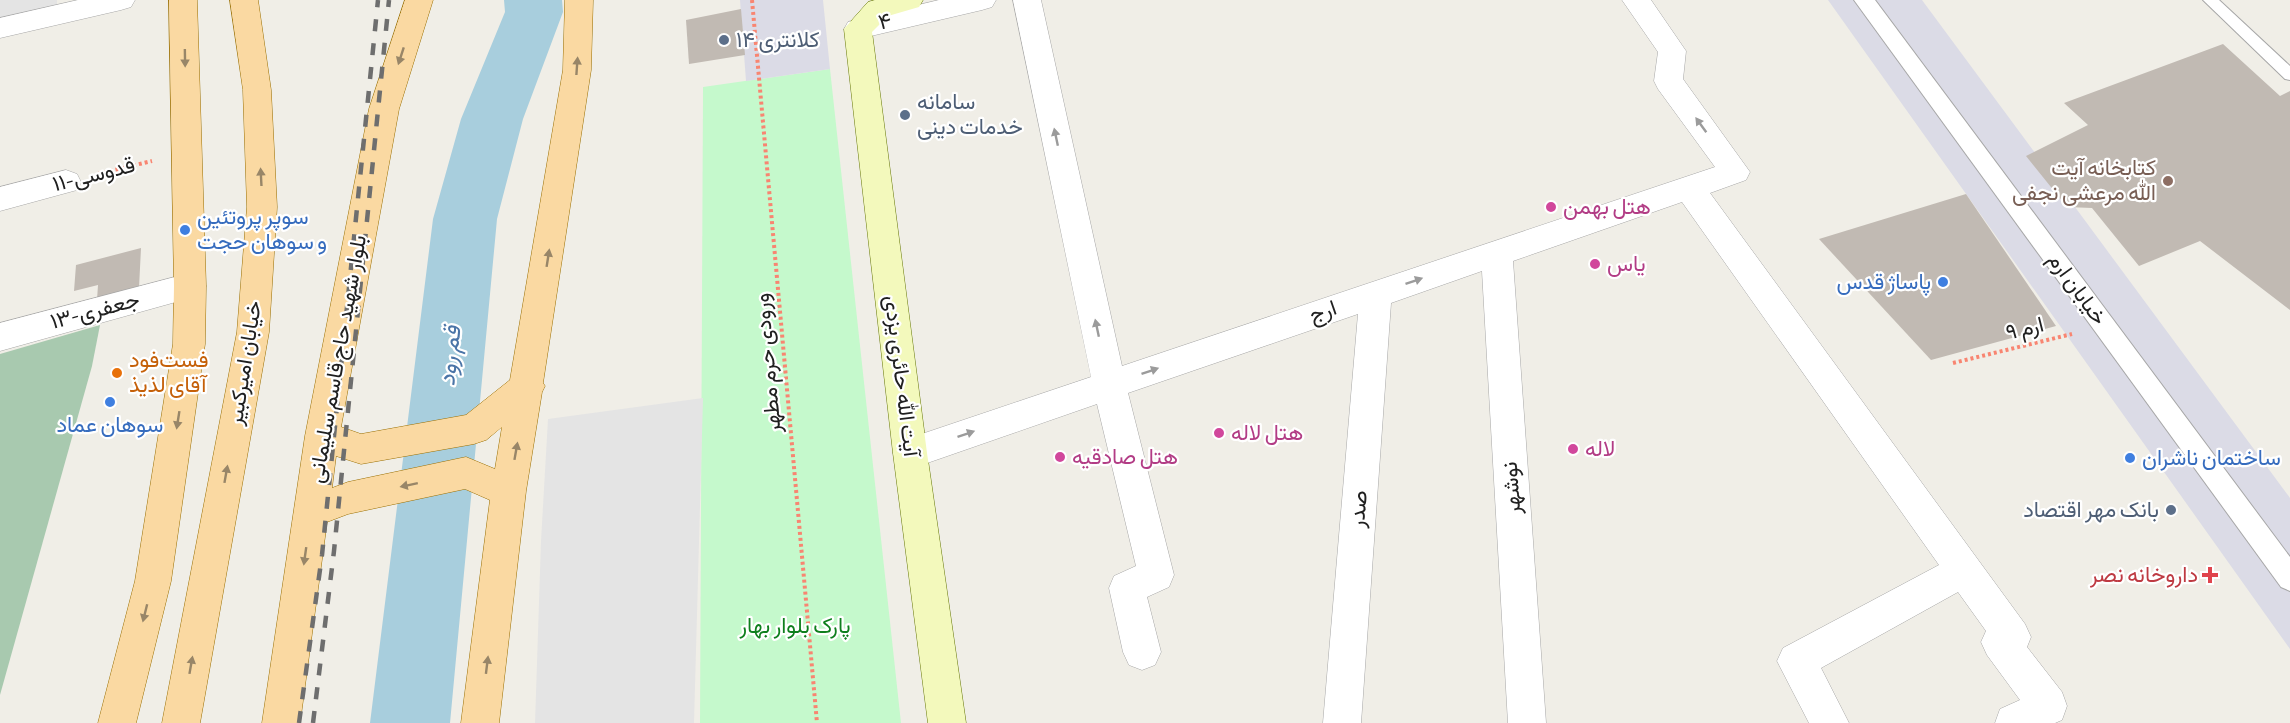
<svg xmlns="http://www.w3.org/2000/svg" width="2290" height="723" font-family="'Sofia Sans Condensed',Vazirmatn,sans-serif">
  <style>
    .cemetery { fill: #a8c9af }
    .park { fill: #c5f9cc }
    .parking { fill: #e4e4e4 }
    .plaza { fill: #dbdbe6 }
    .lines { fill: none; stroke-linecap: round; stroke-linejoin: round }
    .river { fill: #a8cedd; fill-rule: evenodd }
    .building { fill: #c1bab3 }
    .service-casing { stroke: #a7a7a7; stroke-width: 2 }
    .pedestrian-casing { stroke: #a7a7a7; stroke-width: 2 }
    .minor-casing { stroke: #a7a7a7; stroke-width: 1 }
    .secondary-casing { stroke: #667707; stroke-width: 1 }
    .primary-casing { stroke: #9a6f02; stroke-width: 1 }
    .path { stroke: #f88571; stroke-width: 4; stroke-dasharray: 3 3; stroke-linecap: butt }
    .service { fill: #fff; fill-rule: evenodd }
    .pedestrian { fill: #fff; fill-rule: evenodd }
    .minor { fill: #fff; fill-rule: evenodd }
    .secondary { fill: #f3f9bc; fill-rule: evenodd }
    .primary { fill: #fad9a2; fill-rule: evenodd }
    .rail { stroke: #6e6e6e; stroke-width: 4.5; stroke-dasharray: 12 12; stroke-linecap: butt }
    .oneway { fill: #988668 }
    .oneway2 { fill: #9b9b9b }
    .service-dot { fill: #5c6f8a; stroke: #fff; stroke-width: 2 }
    .education-dot { fill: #8d6e63; stroke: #fff; stroke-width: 2 }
    .hotel-dot { fill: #d1479c; stroke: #fff; stroke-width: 2 }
    .shop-dot { fill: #3f7fe0; stroke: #fff; stroke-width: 2 }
    .food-dot { fill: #e8710a; stroke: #fff; stroke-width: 2 }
    .health-dot { fill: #e0444e; stroke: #fff; stroke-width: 2 }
    .labels { text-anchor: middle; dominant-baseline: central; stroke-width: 4.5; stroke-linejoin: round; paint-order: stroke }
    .street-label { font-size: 22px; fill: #202020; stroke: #fff }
    .service-label { font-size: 22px; fill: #4e5e75; stroke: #fff; text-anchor: start }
    .education-label { font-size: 22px; fill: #785e54; stroke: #fff; text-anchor: end }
    .hotel-label { font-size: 22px; fill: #b23c85; stroke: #fff; text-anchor: start }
    .shop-label { font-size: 22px; fill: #366cbe; stroke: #fff; text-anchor: start }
    .food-label { font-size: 22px; fill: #c56008; stroke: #fff; text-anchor: start }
    .health-label { font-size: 22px; fill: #be3a42; stroke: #fff; text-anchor: end }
    .park-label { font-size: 22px; fill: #0e7f1d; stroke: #fff }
    .water-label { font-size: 24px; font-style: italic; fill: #4a74a7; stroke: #fff }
  </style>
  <rect width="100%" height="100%" fill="#f0eee7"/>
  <!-- cemetery -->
  <polygon class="cemetery" points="100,325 92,366 0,695 0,354"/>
  <!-- park -->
  <polygon class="park" points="830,69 901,723 700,723 703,87"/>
  <!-- parking -->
  <g class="parking">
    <polygon points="0,0 57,0 57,6 0,19"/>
    <polygon points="703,398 694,723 535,723 541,541 548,419"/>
  </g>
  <!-- plaza -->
  <g class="plaza">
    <polygon points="740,0 823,0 830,69 746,81"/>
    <polygon points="1828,0 1922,0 2290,498 2290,649"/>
  </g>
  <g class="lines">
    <!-- river -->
    <polygon class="river" points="504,0 562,0 563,12 523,119 497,219 450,723 370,723 433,219 461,119 505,12"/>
  </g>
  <!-- building -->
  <g class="building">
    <polygon points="741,9 745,55 689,64 686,20"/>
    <polygon points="2223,44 2280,96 2290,91 2290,310 2200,241 2139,266 2092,208 2067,207 2026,156 2088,125 2064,103"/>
    <polygon points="1966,194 2056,326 1931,360 1819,239"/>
    <polygon points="141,248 139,288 97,300 98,285 74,291 76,265"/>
  </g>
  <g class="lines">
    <!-- service casing -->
    <g class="service-casing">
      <polygon id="service" points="2203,0 2219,0 2290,66 2290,80 2285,79"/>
    </g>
    <!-- pedestrian casing -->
    <g class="pedestrian-casing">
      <polygon id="pedestrian" points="1854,0 1875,0 2290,557 2290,591 2281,587"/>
    </g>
    <!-- minor casing -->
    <g class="minor-casing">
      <g id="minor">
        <polygon points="78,0 135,0 131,7 121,10 0,38 0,18"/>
        <polygon points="939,0 996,0 992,7 982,10 858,39 848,36 844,29 848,22"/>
        <polygon points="1013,0 1041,0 1122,366 1715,167 1658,89 1654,81 1658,52 1622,0 1651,0 1686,51 1683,79 1750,172 1746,180 1710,193 2025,624 2031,637 2027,647 2062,692 2067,706 2062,720 2055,723 1995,723 2000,709 2020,700 1987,655 1981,642 1986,631 1958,592 1821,668 1849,723 1809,723 1777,661 1783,648 1939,565 1682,202 1513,261 1546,723 1508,723 1482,271 1391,303 1361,723 1323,723 1358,314 1128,393 1174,575 1169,587 1147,597 1161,652 1155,665 1142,670 1129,665 1123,652 1109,588 1114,576 1136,566 1097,404 910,469 898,464 893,453 898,442 1091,377"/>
        <polygon points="66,170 77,174 81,182 77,190 0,211 0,187"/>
        <polygon points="190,273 201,277 206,286 201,295 0,351 0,323"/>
      </g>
    </g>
    <!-- secondary casing -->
    <g class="secondary-casing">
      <polygon id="secondary" points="875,0 923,0 919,7 888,16 872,32 927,453 966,723 928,723 893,453 844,29 868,2"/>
    </g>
    <!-- primary casing -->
    <g class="primary-casing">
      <g id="primary">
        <polygon points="169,0 197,0 206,286 205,344 171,581 136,723 98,723 135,581 173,344 174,286"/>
        <polygon points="230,0 258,0 271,90 277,207 269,332 200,723 162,723 237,332 247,207 243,90"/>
        <path d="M 405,0 L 433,0 L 399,109 L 341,427 L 361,434 L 466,415 L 510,380 L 563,70 L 565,0 L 593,0 L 591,70 L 543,383 L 545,386 L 542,392 L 526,491 L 499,723 L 461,723 L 490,500 L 465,489 L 348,514 L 327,522 L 300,723 L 262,723 L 305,436 L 369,109 ZM 502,427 L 495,469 L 466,457 L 348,482 L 332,488 L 336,456 L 361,464 L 474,444 L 486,440 Z"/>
      </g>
    </g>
    <!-- path -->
    <g class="path">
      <polyline points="752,0 817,723"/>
      <polyline points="98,174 152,161"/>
      <polyline points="1953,363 2072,334"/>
    </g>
    <!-- service -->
    <use href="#service" class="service"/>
    <!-- pedestrian -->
    <use href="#pedestrian" class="pedestrian"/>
    <!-- minor -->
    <use href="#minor" class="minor"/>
    <!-- secondary -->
    <use href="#secondary" class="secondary"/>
    <!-- primary -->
    <use href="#primary" class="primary"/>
    <!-- rail -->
    <g class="rail">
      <polyline points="299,723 322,555 378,0"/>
      <polyline points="313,723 334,551 389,0"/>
    </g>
  </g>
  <!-- one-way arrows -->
  <defs><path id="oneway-solid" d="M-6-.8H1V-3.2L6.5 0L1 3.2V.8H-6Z" transform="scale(1.5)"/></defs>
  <g class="oneway">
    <use href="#oneway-solid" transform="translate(401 56) rotate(108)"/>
    <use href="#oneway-solid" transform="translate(185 58) rotate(89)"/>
    <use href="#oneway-solid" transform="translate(577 66) rotate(-86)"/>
    <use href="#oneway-solid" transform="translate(261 177) rotate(-93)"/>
    <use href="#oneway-solid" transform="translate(548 258) rotate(-81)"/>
    <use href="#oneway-solid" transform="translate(178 420) rotate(99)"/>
    <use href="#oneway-solid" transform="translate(516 451) rotate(-80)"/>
    <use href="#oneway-solid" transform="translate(226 474) rotate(-80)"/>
    <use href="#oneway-solid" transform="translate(409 485) rotate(168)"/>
    <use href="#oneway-solid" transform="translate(305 556) rotate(98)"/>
    <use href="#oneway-solid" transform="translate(145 613) rotate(104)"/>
    <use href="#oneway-solid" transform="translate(191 665) rotate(-80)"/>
    <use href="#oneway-solid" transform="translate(487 665) rotate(-83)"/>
  </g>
  <g class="oneway2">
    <use href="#oneway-solid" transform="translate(1701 125) rotate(-126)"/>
    <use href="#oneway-solid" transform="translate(1056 137) rotate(-102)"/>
    <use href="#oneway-solid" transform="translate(1414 281) rotate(-19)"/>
    <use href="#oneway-solid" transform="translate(1097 328) rotate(-102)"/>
    <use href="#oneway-solid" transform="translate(1150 371) rotate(-19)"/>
    <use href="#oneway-solid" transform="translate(966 434) rotate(-19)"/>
  </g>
  <!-- markers -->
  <g class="service-dot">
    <circle cx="724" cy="40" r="6"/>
    <circle cx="905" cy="115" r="6"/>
    <circle cx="2171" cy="510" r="6"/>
  </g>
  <circle class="education-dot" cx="2168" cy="181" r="6"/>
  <g class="hotel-dot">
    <circle cx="1551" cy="207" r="6"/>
    <circle cx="1595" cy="264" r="6"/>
    <circle cx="1219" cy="433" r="6"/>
    <circle cx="1573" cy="449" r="6"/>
    <circle cx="1060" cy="457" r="6"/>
  </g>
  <g class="shop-dot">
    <circle cx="185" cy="230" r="6"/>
    <circle cx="1943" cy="282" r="6"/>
    <circle cx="110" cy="402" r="6"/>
    <circle cx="2130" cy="458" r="6"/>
  </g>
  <circle class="food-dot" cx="117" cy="373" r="6"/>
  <path class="health-dot" d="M2207 566h6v6h6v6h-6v6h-6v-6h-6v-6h6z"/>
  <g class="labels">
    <!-- street labels -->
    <g class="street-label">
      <text transform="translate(885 22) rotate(-13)">۴</text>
      <text transform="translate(94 175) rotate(-14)">قدوسی-۱۱</text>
      <text transform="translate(2077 289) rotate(54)">خیابان ارم</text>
      <text transform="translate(95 311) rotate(-15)">جعفری-۱۳</text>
      <text transform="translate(1323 312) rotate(-19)">ارج</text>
      <text transform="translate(2025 329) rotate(-14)">ارم ۹</text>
      <text transform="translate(338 359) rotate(-80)">بلوار شهید حاج قاسم سلیمانی</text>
      <text transform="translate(245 363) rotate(-81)">خیابان امیرکبیر</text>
      <text transform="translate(768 363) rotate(-95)">ورودی حرم مطهر</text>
      <text transform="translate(901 376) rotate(83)">آیت الله‌ حائری‌ یزدی</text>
      <text transform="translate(1512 488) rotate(-94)">نوشهر</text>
      <text transform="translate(1359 509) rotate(-85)">صدر</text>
    </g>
    <!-- service labels -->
    <g class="service-label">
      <text x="736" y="40">کلانتری ۱۴</text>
      <text x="917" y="102">سامانه<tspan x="917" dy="25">خدمات دینی</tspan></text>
      <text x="2159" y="510" text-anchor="end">بانک مهر اقتصاد</text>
    </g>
    <!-- education labels -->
    <g class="education-label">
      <text x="2156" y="168">کتابخانه آیت<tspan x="2156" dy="25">الله مرعشی نجفی</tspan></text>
    </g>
    <!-- hotel labels -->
    <g class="hotel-label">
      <text x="1563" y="207">هتل بهمن</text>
      <text x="1607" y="264">یاس</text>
      <text x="1231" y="433">هتل لاله</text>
      <text x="1585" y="449">لاله</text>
      <text x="1072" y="457">هتل صادقیه</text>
    </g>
    <!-- shop labels -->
    <g class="shop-label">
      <text x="197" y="217">سوپر پروتئین<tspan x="197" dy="25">و سوهان حجت</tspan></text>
      <text x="1931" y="282" text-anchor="end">پاساژ قدس</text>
      <text x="110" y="425" text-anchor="middle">سوهان عماد</text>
      <text x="2142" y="458">ساختمان ناشران</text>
    </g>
    <!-- food labels -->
    <g class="food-label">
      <text x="129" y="360">فست‌فود<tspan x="129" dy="25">آقای لذیذ</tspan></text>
    </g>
    <!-- health labels -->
    <g class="health-label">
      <text x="2198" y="575">داروخانه نصر</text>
    </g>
    <!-- park labels -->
    <g class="park-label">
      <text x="795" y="626">پارک بلوار بهار</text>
    </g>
    <!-- water labels -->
    <g class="water-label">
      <text transform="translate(450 356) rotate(-84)">قم رود</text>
    </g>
  </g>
</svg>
